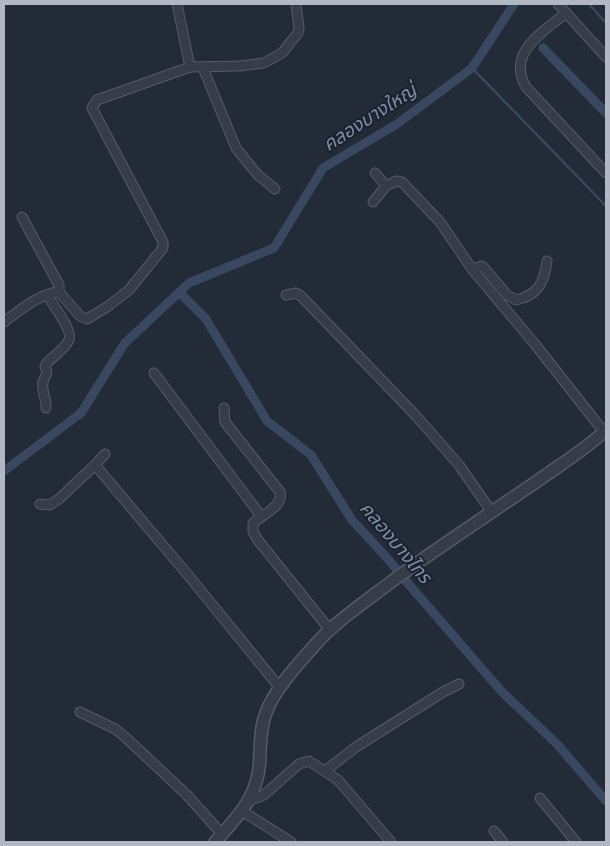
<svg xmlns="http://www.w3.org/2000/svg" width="610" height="846" font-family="'Alegreya Sans','Noto Sans Thai',sans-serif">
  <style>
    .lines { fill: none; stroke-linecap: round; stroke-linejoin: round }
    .stream { stroke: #394860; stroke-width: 2.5 }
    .canal { stroke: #394860; stroke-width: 9 }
    .minor-casing { stroke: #545b66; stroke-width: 11 }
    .tertiary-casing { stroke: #545b66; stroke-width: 14 }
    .minor { stroke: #373d48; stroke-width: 9 }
    .tertiary { stroke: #373d48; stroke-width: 11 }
    .labels { text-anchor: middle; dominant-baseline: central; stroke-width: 4; stroke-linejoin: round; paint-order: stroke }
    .water-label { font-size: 19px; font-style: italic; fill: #7c8daa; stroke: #1c222d }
  </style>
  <rect width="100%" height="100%" fill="#232b38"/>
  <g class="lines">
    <!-- stream -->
    <g class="stream">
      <polyline points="589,4 606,23"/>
      <polyline points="472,68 606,206"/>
    </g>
    <!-- canal -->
    <g class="canal">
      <polyline points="543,48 606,113"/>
      <polyline points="179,292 206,319 267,421 311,455 352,520 388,559 405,580 502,692 557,744 606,801"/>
      <polyline points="4,471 81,413 125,343 189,283 274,248 323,168 397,124 472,68 514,4"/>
    </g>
    <!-- minor casing -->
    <g class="minor-casing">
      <g id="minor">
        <polyline points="177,4 190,67"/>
        <polyline points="558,4 606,57"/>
        <path d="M 566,13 C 543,32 506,53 526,87 L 606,173"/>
        <polyline points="203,68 236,148 258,175 275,189"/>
        <polyline points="375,173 386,186 396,181 402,182 440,222 472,269 534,343 604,432"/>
        <polyline points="373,202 386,186"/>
        <polyline points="22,217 59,285 59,292"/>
        <path d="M 472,269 L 482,266 L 485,269 L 507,295 L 516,300 C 539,295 544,282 547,261"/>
        <polyline points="286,295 296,293 301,296 418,418 459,465 491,511"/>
        <path d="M 4,322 C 19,311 40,293 59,292 L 80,316 L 87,319 L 107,307 L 129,290 L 163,248 L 163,242 L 92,108 L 97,100 L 190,67 L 240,66 L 264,63 L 282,53 L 298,33 L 299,28 L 296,4"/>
        <polyline points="154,373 261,516"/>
        <path d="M 46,408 C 47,399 41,391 43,382 C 45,375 49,375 45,366 L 47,363 C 53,356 65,349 69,340 C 73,330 53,305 47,295"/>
        <path d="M 224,408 L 225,422 L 280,492 C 284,506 262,515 253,523 L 253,531 L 257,539 L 330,630"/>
        <polyline points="105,454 95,465 188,575 280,688"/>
        <polyline points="40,504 50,505 59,499 95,465"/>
        <polyline points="80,712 115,729 124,736 186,794 222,834"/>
        <polyline points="325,771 356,747 443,692 459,684"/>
        <polyline points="540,798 576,842"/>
        <polyline points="249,801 264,795 299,764 309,761 338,780 391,842"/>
        <polyline points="242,811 291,842"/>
        <polyline points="494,831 503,842"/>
      </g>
    </g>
    <!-- tertiary casing -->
    <g class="tertiary-casing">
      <path id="tertiary" d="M 215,842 C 235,819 254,802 259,769 C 261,751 259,730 266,713 C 274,690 298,664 314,646 C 335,622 362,604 387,585 C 439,546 493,512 546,475 C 566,461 588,447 606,430"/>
    </g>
    <!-- minor -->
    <use href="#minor" class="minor"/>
    <!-- tertiary -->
    <use href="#tertiary" class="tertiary"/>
  </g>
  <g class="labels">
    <!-- water labels -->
    <g class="water-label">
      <text transform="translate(370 118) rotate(-33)">คลองบางใหญ่</text>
      <text transform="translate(395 543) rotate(50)">คลองบางไทร</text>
    </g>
  </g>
  <!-- border -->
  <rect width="610" height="846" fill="none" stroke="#b1b8c4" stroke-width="10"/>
</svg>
